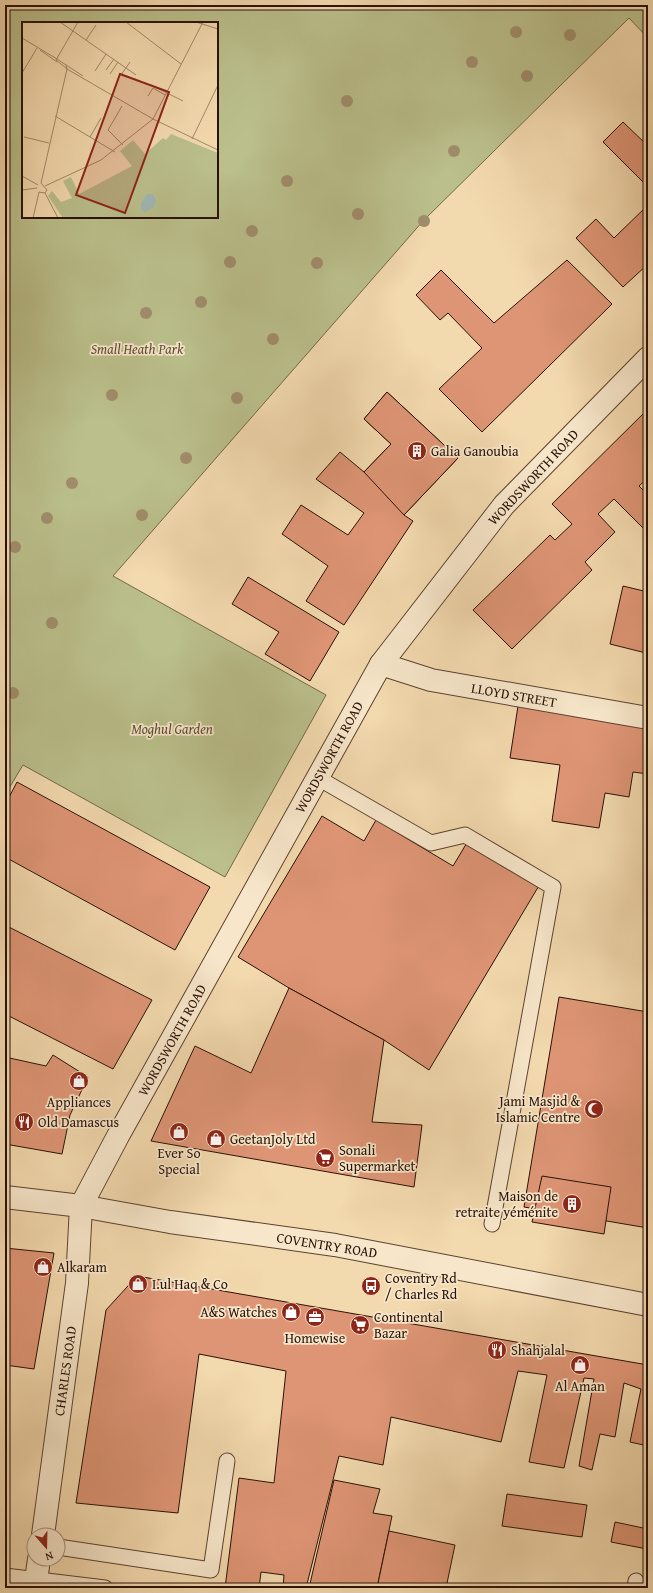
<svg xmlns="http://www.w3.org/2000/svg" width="653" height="1593" font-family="'Gentium Book Plus',serif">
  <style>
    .green { fill: #babf8b; stroke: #726848; fill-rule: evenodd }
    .building { fill: #de9575; stroke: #291106 }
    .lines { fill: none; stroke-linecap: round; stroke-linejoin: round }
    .service-casing { stroke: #5c4330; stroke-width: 17 }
    .minor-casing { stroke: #5c4330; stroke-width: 24 }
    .tertiary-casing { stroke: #5c4330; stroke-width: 24 }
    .service { stroke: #f7e6ca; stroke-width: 15 }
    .minor { stroke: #f7e6ca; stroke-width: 22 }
    .tertiary { stroke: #f7e6ca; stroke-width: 22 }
    .tree { fill: #a08d6b }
    .labels { text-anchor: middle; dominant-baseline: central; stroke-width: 3.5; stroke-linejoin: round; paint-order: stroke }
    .park-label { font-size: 14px; font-style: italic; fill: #5c4e35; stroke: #f7e6ca }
    .poi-label { font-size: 14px; fill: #291106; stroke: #f7e6ca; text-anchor: start }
    .street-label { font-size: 14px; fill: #291106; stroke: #f7e6ca }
    .inset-road { fill: none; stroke: #a2896b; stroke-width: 1 }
    .view { fill: #8f2418; fill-opacity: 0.15; stroke: #8f2418; stroke-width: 2 }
    .inset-edge { fill: none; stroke: #291106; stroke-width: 2 }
  </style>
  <rect width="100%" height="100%" fill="#f3d9ae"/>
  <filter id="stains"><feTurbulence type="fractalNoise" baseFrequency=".005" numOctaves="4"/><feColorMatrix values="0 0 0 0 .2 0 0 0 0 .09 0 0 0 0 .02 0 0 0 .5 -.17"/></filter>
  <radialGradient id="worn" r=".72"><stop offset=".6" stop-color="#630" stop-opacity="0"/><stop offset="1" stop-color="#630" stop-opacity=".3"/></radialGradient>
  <!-- green -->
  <path class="green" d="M 5,5 L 648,5 L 648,38 L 629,18 L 423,221 L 113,576 L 326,695 L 225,877 L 23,765 L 5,795 ZM 23,23 L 217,23 L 217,217 L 23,217 Z"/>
  <!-- building -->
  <g class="building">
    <polygon points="623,122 648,146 648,187 603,142"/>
    <polygon points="648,205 648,264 623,287 576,238 596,219 614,238"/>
    <polygon points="567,260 612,304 482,432 439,389 482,348 448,313 440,320 416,295 441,270 494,323"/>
    <polygon points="387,392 458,458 404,515 413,521 344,625 306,601 328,566 282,534 301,505 348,535 364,513 316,479 340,452 364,472 391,444 364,419"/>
    <polygon points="387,392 458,458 404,515 364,472 391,444 364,419"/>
    <polygon points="648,409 648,478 639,486 648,495 648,533 614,499 598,514 615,532 585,562 592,570 512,649 473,610 550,535 555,540 572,524 552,504"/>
    <polygon points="248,577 339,632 310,681 265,654 279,632 232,604"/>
    <polygon points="623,586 648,592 648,644 646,653 610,644"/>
    <polygon points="518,706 648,726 648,774 633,772 629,797 605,793 599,828 552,821 560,765 510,758"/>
    <polygon points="17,782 210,887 175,950 5,857 5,805"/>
    <polygon points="322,816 364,841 376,820 453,866 468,841 540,884 429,1070 384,1040 289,988 238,957"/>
    <polygon points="5,925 152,1000 113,1069 5,1014"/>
    <polygon points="289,988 384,1040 372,1122 422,1125 414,1187 151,1141 195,1046 251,1073"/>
    <polygon points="559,997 648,1012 648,1228 524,1207"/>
    <polygon points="53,1055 88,1077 70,1115 62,1154 5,1144 5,1057 46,1066"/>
    <polygon points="542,1176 611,1187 604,1234 532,1222"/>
    <polygon points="5,1248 54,1253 34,1369 5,1365"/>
    <polygon points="137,1276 648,1365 648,1446 630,1442 641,1389 624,1383 615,1437 600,1434 592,1470 579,1466 594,1379 584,1378 564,1468 529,1462 547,1375 518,1371 501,1442 391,1417 383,1465 339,1456 306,1588 283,1588 284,1575 261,1572 259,1588 225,1588 239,1478 274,1483 286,1371 199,1354 178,1513 76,1503 106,1310"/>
    <polygon points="334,1480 380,1489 373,1513 392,1516 377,1588 309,1588"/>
    <polygon points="507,1494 587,1505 582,1537 502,1526"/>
    <polygon points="615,1522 648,1529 647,1549 611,1542"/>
    <polygon points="389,1531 455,1545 446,1588 377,1588"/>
  </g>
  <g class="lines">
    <!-- service casing -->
    <g class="service-casing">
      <g id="service">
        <polyline points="318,778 431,843 465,835 553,887 492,1224"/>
        <polyline points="58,1547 211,1570 227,1461"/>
        <polyline points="5,1576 105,1588"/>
        <polyline points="635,1588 636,1581"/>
      </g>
    </g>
    <!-- minor casing -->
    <g class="minor-casing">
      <polyline id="minor" points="381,664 431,680 648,718"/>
    </g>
    <!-- tertiary casing -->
    <g class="tertiary-casing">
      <g id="tertiary">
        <polyline points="5,1197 81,1206 170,1222 335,1245 648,1305"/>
        <polyline points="43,1535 77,1283 81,1206 118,1136 381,664 504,505 648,358"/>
        <polyline points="35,1588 39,1559"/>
      </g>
    </g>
    <!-- service -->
    <use href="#service" class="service"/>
    <!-- minor -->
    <use href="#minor" class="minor"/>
    <!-- tertiary -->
    <use href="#tertiary" class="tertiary"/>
  </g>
  <!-- trees -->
  <g class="tree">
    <circle cx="516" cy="32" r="6"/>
    <circle cx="570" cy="35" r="6"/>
    <circle cx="472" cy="62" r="6"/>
    <circle cx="527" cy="76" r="6"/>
    <circle cx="347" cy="101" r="6"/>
    <circle cx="454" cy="151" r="6"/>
    <circle cx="287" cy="181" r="6"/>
    <circle cx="358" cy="214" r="6"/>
    <circle cx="424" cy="221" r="6"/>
    <circle cx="252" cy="231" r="6"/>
    <circle cx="230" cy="262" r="6"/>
    <circle cx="317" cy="263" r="6"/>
    <circle cx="201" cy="302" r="6"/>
    <circle cx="146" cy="313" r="6"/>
    <circle cx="273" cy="339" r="6"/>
    <circle cx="116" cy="350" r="6"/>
    <circle cx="112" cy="395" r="6"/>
    <circle cx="237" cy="398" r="6"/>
    <circle cx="186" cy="458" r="6"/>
    <circle cx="72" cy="483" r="6"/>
    <circle cx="142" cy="515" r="6"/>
    <circle cx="47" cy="518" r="6"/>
    <circle cx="15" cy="547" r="6"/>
    <circle cx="52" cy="623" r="6"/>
    <circle cx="13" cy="693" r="6"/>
  </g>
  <!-- icons -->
  <defs>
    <g id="building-disc" transform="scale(1)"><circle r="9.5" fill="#8f2418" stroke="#f7e6ca"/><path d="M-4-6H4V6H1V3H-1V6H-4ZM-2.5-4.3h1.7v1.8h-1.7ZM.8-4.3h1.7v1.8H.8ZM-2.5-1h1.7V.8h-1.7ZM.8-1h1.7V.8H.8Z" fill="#fff"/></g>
    <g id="shop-disc" transform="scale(1)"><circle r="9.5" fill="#8f2418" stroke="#f7e6ca"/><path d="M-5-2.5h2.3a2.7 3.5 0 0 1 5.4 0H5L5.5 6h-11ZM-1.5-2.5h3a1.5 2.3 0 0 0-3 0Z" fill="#fff"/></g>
    <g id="mosque-disc" transform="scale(1)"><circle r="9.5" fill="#8f2418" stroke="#f7e6ca"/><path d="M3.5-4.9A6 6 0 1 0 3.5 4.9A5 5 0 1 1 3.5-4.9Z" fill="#fff"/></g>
    <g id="restaurant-disc" transform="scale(1)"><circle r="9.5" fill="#8f2418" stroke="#f7e6ca"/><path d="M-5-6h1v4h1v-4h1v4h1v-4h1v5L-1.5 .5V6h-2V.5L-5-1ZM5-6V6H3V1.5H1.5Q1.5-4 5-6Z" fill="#fff"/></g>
    <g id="supermarket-disc" transform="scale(1)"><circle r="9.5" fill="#8f2418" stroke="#f7e6ca"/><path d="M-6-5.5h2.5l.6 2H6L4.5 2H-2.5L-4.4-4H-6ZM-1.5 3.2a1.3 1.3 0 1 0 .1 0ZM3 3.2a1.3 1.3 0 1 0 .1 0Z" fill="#fff"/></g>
    <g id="bus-disc" transform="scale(1)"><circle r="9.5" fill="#8f2418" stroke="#f7e6ca"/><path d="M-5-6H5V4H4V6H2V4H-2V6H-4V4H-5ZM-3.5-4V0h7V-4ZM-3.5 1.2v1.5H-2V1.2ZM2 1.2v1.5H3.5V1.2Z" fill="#fff"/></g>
    <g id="office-disc" transform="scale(1)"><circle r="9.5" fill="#8f2418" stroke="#f7e6ca"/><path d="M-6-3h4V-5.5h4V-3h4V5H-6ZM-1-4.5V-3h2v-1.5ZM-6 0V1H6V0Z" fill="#fff"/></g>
  </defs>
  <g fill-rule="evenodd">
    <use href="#building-disc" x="417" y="451"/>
    <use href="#shop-disc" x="79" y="1081"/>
    <use href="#mosque-disc" x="594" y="1109"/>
    <use href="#restaurant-disc" x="24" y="1122"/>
    <use href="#shop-disc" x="179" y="1132"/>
    <use href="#shop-disc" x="216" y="1139"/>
    <use href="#supermarket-disc" x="325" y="1158"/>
    <use href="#building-disc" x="572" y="1204"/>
    <use href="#shop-disc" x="43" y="1267"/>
    <use href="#shop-disc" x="138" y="1284"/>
    <use href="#bus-disc" x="371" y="1286"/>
    <use href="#shop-disc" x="291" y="1312"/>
    <use href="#office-disc" x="315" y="1317"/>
    <use href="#supermarket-disc" x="360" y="1325"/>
    <use href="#restaurant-disc" x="497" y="1350"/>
    <use href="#shop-disc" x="580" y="1365"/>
  </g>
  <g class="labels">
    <!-- park labels -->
    <g class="park-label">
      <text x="137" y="349">Small Heath Park</text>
      <text x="172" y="729">Moghul Garden</text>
    </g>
    <!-- poi labels -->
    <g class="poi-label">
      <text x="431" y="451">Galia Ganoubia</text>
      <text x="580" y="1101" text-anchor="end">Jami Masjid &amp;<tspan x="580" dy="16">Islamic Centre</tspan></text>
      <text x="79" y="1102" text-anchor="middle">Appliances</text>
      <text x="38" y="1122">Old Damascus</text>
      <text x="230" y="1139">GeetanJoly Ltd</text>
      <text x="339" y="1150">Sonali<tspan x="339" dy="16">Supermarket</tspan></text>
      <text x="179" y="1153" text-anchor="middle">Ever So<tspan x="179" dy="16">Special</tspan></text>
      <text x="558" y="1196" text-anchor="end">Maison de<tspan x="558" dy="16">retraite yéménite</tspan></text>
      <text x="57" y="1267">Alkaram</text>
      <text x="385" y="1278">Coventry Rd<tspan x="385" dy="16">/ Charles Rd</tspan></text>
      <text x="152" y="1284">I.ul Haq &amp; Co</text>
      <text x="277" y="1312" text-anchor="end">A&amp;S Watches</text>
      <text x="374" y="1317">Continental<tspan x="374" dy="16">Bazar</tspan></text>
      <text x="315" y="1338" text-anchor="middle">Homewise</text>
      <text x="511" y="1350">Shahjalal</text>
      <text x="580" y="1386" text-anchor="middle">Al Aman</text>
    </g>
    <!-- street labels -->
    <g class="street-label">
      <text transform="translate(533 477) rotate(-47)">WORDSWORTH ROAD</text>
      <text transform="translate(514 695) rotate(10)">LLOYD STREET</text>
      <text transform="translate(329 757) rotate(-61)">WORDSWORTH ROAD</text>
      <text transform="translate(172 1040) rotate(-61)">WORDSWORTH ROAD</text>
      <text transform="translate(327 1245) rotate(9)">COVENTRY ROAD</text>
      <text transform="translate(65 1371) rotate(-82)">CHARLES ROAD</text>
    </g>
  </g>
  <!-- overview -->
  <g transform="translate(22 22)">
    <rect width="196" height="196" fill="#f3d9ae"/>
    <path d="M 149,112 L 196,131 L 196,196 L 41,196 L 26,174 L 30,169 L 39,180 L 50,176 L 41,159 L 49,155 L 57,172 L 110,144 L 98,129 L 111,118 L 123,132 L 141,116 L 144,118 Z" fill="#babf8b"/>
    <path d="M 125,172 L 131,172 L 134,178 L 132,185 L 123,190 L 119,188 L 119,181 Z" fill="#a0b7b6"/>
    <path class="inset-road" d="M 38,0 L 114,53M 104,0 L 159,42M 174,0 L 196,7M 0,16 L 35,37M 64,18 L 74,3M 18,28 L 35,40M 44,43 L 61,54M 45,47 L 131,97 L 196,128M 45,47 L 34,38 L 56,0M 84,48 L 92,37M 73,49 L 84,32M 0,51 L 15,26M 88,52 L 96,40M 99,53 L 108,40M 129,63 L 161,79M 126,74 L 131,66 L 143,73M 100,84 L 86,108 L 101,123M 33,94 L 93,130M 2,115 L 27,121M 68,115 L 79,96M 170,117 L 196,63M 0,154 L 16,163M 19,161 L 45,47 L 44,43 L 35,37M 23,164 L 79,138 L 131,97 L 181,0M 0,168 L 15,166M 17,170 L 23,171 L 25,168 L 19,161M 23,171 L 36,196M 11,196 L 17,170"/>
    <path class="view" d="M 98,52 L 147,70 L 103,191 L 54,173 Z"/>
    <rect width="196" height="196" class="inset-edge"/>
  </g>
  <!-- margin -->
  <rect width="653" height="1593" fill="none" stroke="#f3d9ae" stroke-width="20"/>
  <rect x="6" y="6" width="641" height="1581" fill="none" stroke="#291106" stroke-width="2"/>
  <rect x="10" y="10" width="633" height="1573" fill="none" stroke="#291106"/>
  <!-- north arrow -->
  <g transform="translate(46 1547) rotate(160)"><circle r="19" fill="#f7e6ca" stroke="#a5917c"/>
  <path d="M0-3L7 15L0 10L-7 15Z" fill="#8f2418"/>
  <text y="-6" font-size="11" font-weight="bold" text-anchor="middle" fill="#291106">N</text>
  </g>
  <rect width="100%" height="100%" filter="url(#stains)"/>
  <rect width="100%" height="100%" fill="url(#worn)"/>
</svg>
